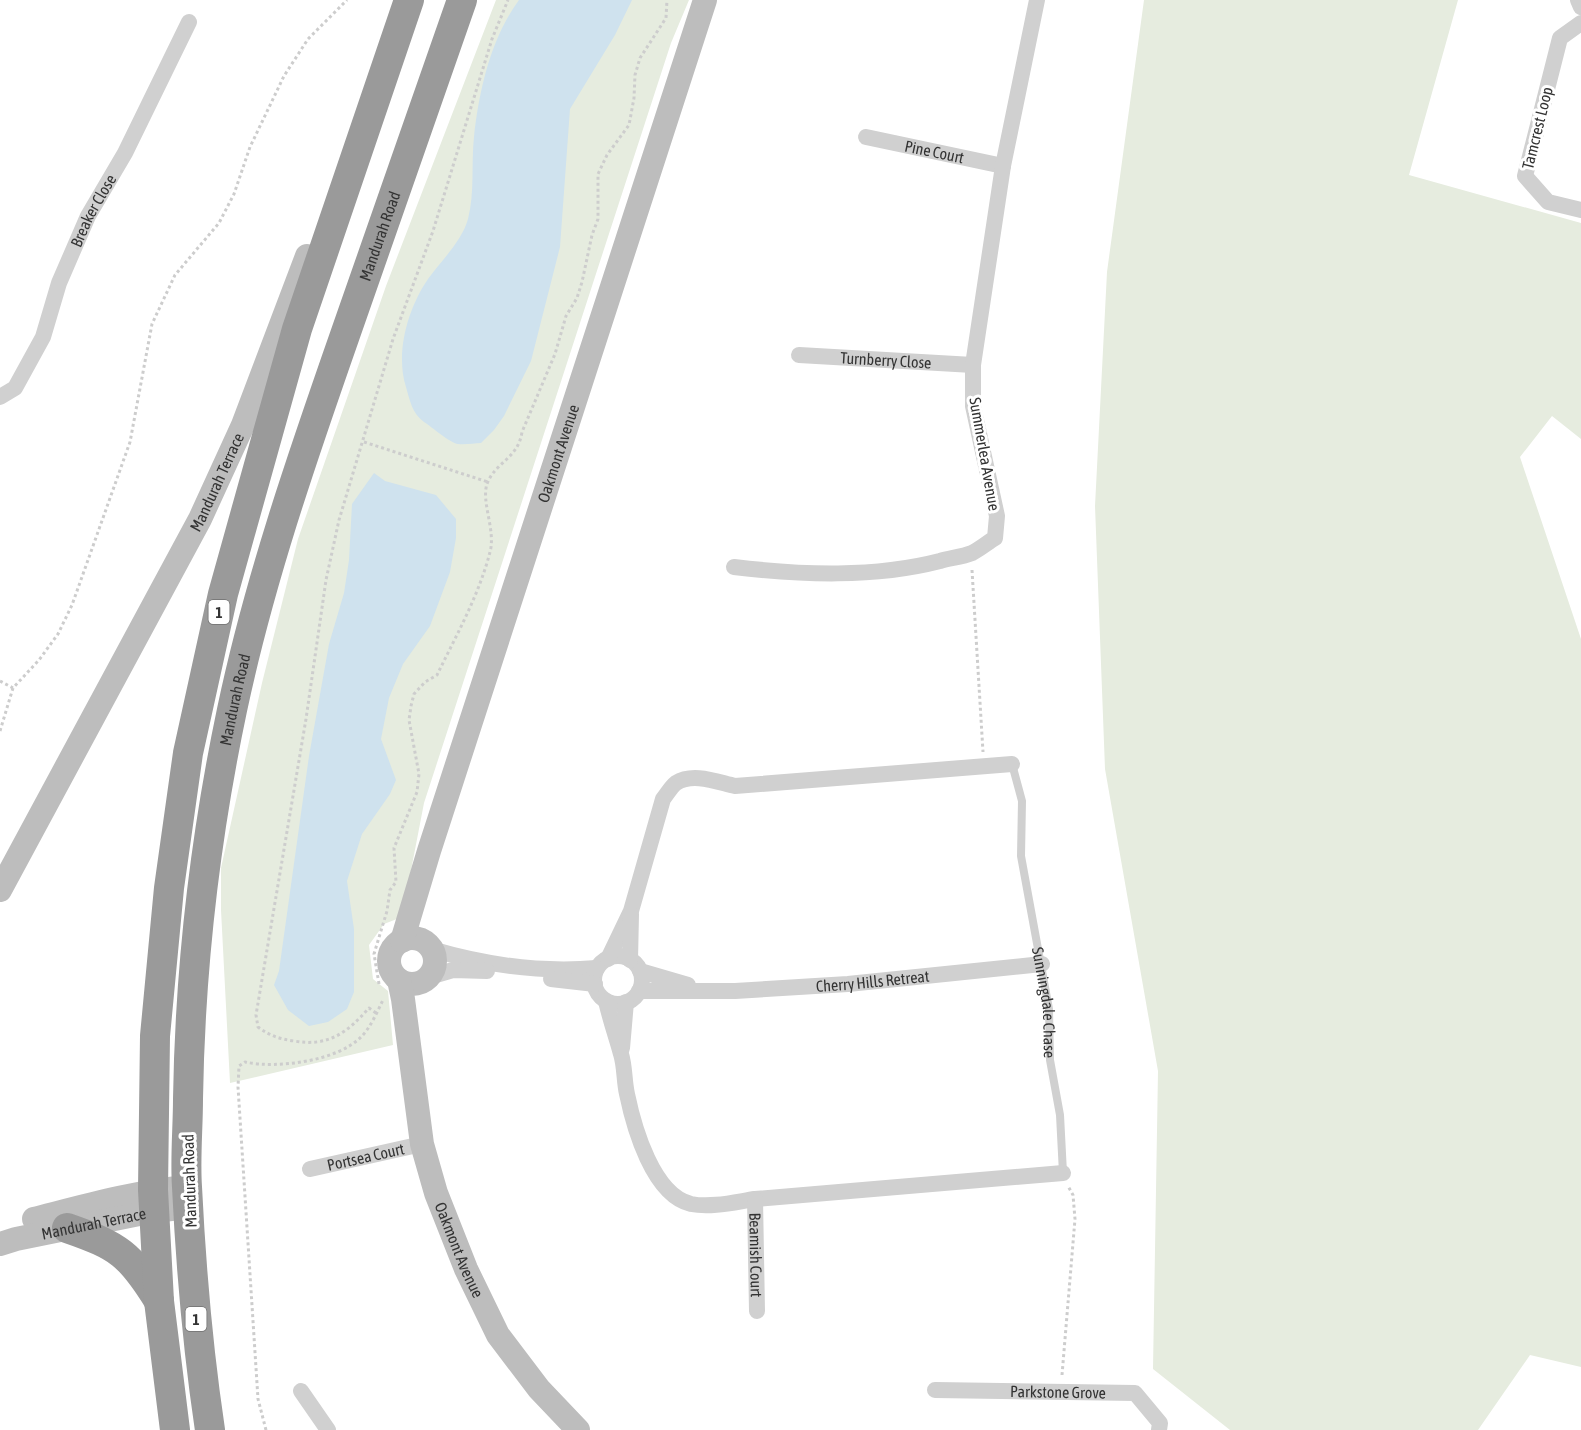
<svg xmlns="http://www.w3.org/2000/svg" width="1581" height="1430" font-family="'Asap Condensed',sans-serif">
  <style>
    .green { fill: #e6ecdf }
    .water { fill: #cfe2ee }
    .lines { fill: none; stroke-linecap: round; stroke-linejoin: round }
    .path { stroke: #cdcdcd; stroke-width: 3; stroke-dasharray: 3 3; stroke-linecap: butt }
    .lane { stroke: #d0d0d0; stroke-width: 8 }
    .street { stroke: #d0d0d0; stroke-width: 16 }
    .secondary { stroke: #bdbdbd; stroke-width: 24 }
    .highway { stroke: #9a9a9a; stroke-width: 30 }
    .labels { text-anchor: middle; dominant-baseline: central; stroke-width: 6; stroke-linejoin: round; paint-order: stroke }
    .shield { fill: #fff; stroke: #707070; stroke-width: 1.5 }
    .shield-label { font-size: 15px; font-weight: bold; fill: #333 }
    .street-label { font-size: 16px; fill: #333; stroke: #fff }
  </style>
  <rect width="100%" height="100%" fill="#fff"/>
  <!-- green -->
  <g class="green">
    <polygon points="496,0 689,0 671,43 424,803 402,917 384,924 369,945 373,979 388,991 393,1045 230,1083 221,910 221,868 262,683 298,539 386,286"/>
    <polygon points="1144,0 1458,0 1409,175 1581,223 1581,439 1552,416 1520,457 1581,639 1581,1367 1530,1355 1478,1430 1230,1430 1153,1369 1158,1071 1105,769 1095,506 1107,272"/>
  </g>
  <!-- water -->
  <g class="water">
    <path d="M 519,0 L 632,0 L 615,35 L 570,109 L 560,247 L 531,361 L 504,416 L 494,430 L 481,443 C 474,443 466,445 458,444 C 450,443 432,427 424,422 C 412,413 410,401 406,387 C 395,353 408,308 428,279 C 441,261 462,241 468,219 C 475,192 471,164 474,137 C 479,90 491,38 519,0 Z"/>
    <polygon points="374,473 385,481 436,495 456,519 456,538 450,572 430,626 403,664 389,698 381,739 396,780 390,794 362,834 347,881 354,929 354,992 347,1009 328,1022 309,1026 288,1010 274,985 279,971 309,756 329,644 344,593 349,560 352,504"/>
  </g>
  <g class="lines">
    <!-- path -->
    <g class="path">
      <polyline points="364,442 488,482"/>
      <polyline points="972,570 983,752"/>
      <polyline points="0,681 13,688"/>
      <polyline points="0,731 13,688 39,660 58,634 72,605 130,442 152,324 175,275 219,223 234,194 250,147 284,76 308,39 347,0"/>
      <path d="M 379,984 L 374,954 L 387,911 L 390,890 L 396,882 L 394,848 L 417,792 L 419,774 L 409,720 L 411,706 L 414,694 L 425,682 L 437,675 C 456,636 479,595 490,552 C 496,531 481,502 487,484 C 495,462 518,459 522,432 L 555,354 L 566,316 L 577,298 L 582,282 L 592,235 L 598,219 L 598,174 L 607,155 L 629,125 L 634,98 L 635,75 L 640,58 L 666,18 L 667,0"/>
      <path d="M 376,1013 L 369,1008 C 347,1033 328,1047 294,1041 C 280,1039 270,1036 258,1027 L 256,1015 L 306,719 L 326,580 L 339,520 L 393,339 L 433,231 L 492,39 L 508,0"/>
      <polyline points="1062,1375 1075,1219 1073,1195 1068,1186"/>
      <path d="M 266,1430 L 258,1399 L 238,1087 L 239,1066 L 245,1062 C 278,1069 337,1061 361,1037 C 371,1027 377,1012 383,1000"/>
    </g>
    <!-- lane -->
    <path class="lane" id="s1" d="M 1012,764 L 1022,801 L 1021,856 L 1049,1009 L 1050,1060 L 1060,1115 L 1063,1173"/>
    <!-- street -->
    <g class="street">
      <polyline points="1578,0 1581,7"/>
      <polyline points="1581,23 1560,38 1525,176 1548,202 1581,210"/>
      <path id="s2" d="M 866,137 L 1003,166"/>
      <path id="s3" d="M 799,355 L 973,365"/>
      <path id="s4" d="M 0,397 L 15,388 L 43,337 L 59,283 L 88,216 L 125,153 L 189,22"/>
      <path d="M 734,567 C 802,575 874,578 940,561 C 950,558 962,557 972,553 C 980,549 987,543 995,538 L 997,516 L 973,406 L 973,365 L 1003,166 L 1037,0"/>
      <path d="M 431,949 C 485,965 540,973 597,968"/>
      <circle cx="618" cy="980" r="24"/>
      <path d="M 608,959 L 631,911 L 663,799 C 667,794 671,787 676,783 C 693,772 717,782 735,786 L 1012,764"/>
      <polyline points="630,960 631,914"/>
      <polyline points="640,971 688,985"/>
      <polyline points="429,977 453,970 487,971"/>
      <polyline points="551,979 595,984"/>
      <path id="s5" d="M 639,991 L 735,991 L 848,984 L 1042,964"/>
      <path d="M 606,1001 C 610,1019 616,1036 621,1054 C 625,1067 624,1081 627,1094 C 634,1128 653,1195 691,1204 C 711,1208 735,1202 755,1199 L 1063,1173"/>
      <polyline points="622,1048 626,1002"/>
      <path id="s6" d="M 310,1169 L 422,1144"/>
      <path id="s7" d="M 755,1199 L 757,1311"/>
      <path id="s8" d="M 935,1390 L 1135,1393 L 1160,1423 L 1159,1430"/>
      <polyline points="301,1391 328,1430"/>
    </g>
    <!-- secondary -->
    <g class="secondary">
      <path id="s9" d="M 0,890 L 200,519 L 243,425 L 307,256"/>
      <circle cx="412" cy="961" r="23"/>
      <path id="s10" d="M 402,941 L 429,851 L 705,0"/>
      <path id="s11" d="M 399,980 L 403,999 L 422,1144 L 436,1193 L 466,1269 L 498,1335 L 539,1389 L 578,1430"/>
      <path d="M 34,1219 C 85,1206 134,1192 187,1187"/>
      <path id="s12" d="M 0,1244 L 16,1239 L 154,1211 L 189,1207"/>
    </g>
    <!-- highway -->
    <g class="highway">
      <path d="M 67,1228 C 119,1246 130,1254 159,1301"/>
      <polyline points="175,1430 159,1301 153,1190 155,1036 169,888 188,753 223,594 297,329 409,0"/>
      <path id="s13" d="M 210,1430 C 198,1350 191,1268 187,1187 C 185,1158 188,1128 188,1099 C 190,967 205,838 232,710 C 259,582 302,458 345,335 C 384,223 423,112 462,0"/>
    </g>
  </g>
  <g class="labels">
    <!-- shield labels -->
    <g class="shield">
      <rect x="208.5" y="600" width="21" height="24" rx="4.5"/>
      <rect x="185.5" y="1307" width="21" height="24" rx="4.5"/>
    </g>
    <g class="shield-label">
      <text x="219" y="612">1</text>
      <text x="196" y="1319">1</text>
    </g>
    <!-- street labels -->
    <g class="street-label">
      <text transform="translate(1537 128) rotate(-76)">Tamcrest Loop</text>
      <text stroke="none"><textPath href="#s2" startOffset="70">Pine Court</textPath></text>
      <text stroke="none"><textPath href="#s4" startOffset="212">Breaker Close</textPath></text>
      <text stroke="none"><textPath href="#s13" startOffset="1221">Mandurah Road</textPath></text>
      <text stroke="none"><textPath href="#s3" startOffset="87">Turnberry Close</textPath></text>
      <text stroke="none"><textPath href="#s10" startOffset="512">Oakmont Avenue</textPath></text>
      <text transform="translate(985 454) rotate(80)">Summerlea Avenue</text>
      <text stroke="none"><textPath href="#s9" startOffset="462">Mandurah Terrace</textPath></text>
      <text stroke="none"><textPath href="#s13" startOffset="735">Mandurah Road</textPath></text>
      <text stroke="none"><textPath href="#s5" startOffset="234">Cherry Hills Retreat</textPath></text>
      <text stroke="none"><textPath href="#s1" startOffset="242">Sunningdale Chase</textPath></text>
      <text stroke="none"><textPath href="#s6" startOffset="57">Portsea Court</textPath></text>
      <text transform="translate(189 1181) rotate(-92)">Mandurah Road</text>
      <text stroke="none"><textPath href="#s12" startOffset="96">Mandurah Terrace</textPath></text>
      <text stroke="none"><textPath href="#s11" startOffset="278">Oakmont Avenue</textPath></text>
      <text stroke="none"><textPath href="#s7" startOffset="56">Beamish Court</textPath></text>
      <text stroke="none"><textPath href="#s8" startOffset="123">Parkstone Grove</textPath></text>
    </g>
  </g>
</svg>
